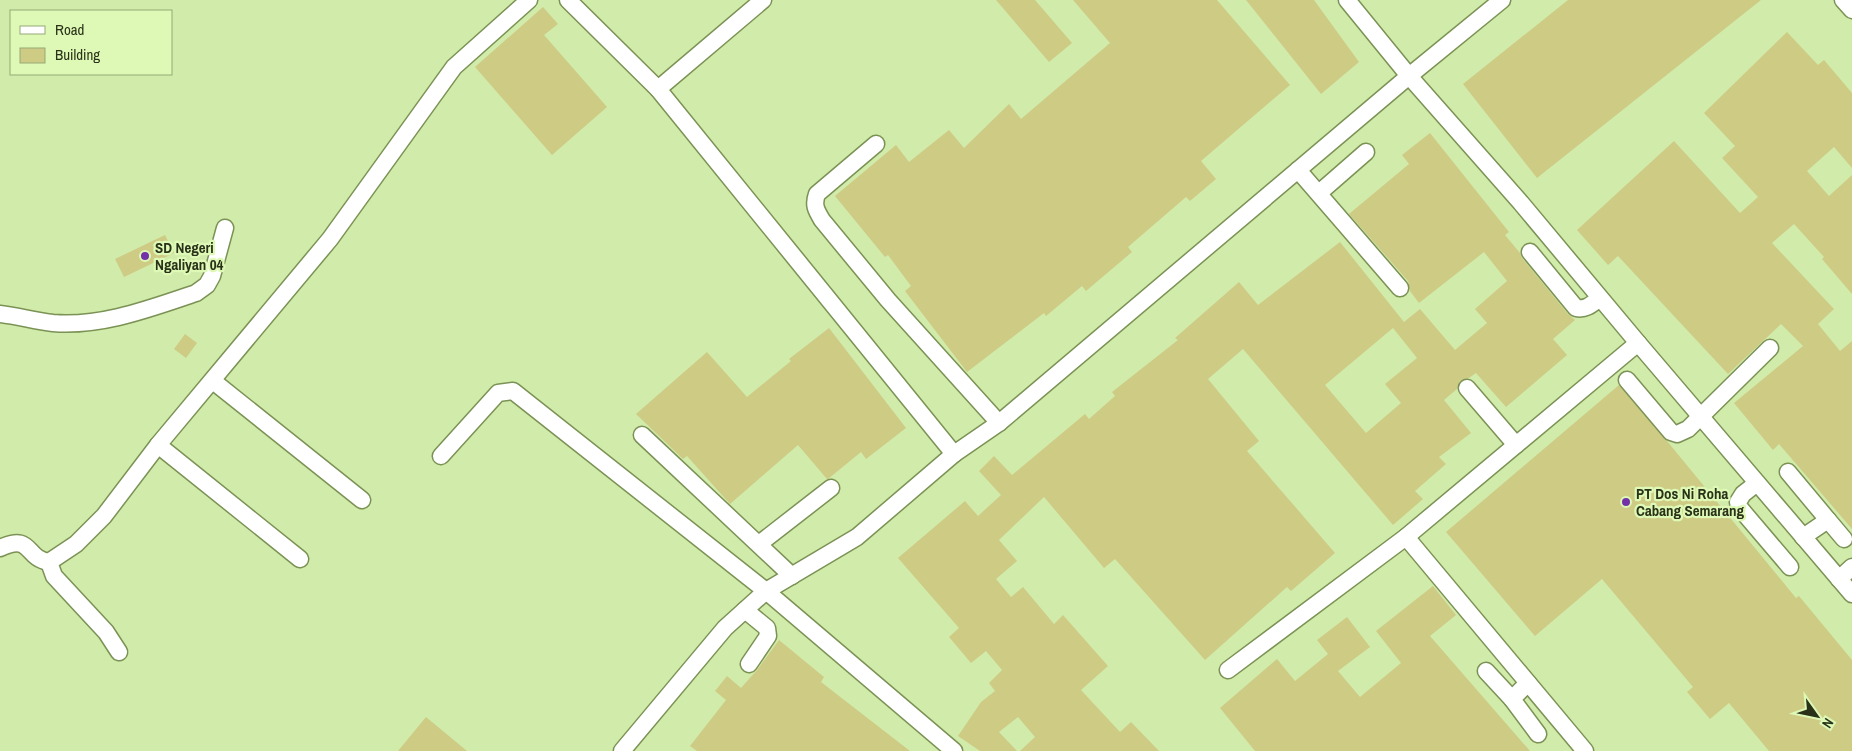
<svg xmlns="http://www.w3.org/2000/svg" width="1852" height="751" font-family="'Archivo Narrow',sans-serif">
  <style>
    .building { fill: #cecb85; fill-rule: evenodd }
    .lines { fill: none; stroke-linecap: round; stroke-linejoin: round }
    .minor-casing { stroke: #7b9255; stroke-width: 19 }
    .minor { stroke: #fff; stroke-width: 16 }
    .poi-dot { fill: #7332a7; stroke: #def9b6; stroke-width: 2 }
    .labels { text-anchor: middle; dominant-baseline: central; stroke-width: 4.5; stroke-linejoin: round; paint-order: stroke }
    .poi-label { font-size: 15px; font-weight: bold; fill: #293219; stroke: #def9b6; text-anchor: start }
  </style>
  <rect width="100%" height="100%" fill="#d1ebaa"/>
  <!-- building -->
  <g class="building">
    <polygon points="996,0 1035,0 1072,43 1049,62"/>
    <polygon points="1073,0 1217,0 1290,85 1201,161 1216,179 1190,201 1186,197 1128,247 1132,252 1086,291 1082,286 1046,316 1044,313 967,372 905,291 911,286 888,255 885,257 835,196 896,145 909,162 949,130 964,148 1009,104 1021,119 1110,43"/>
    <polygon points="1246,0 1314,0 1359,62 1321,94"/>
    <polygon points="1568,0 1761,0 1537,178 1463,84"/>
    <polygon points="543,7 558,24 544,35 607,107 552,155 475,67"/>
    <polygon points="1787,32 1818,65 1824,60 1852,93 1852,168 1834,147 1807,171 1829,196 1852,175 1852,294 1822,259 1824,257 1794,224 1772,243 1834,309 1818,324 1840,351 1852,341 1852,529 1779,444 1773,450 1734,403 1803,346 1781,324 1728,374 1618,256 1608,265 1577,230 1674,141 1740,213 1758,197 1722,158 1735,146 1704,113"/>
    <path d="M 1430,133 L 1509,232 L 1505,235 L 1520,253 L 1522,258 L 1568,314 L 1575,320 L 1553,339 L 1567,355 L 1506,407 L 1476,373 L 1469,378 L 1460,381 L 1457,389 L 1444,400 L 1471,433 L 1439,457 L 1446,464 L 1415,491 L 1423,499 L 1393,525 L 1243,349 L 1208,379 L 1259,441 L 1247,451 L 1335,553 L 1291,591 L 1287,587 L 1205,660 L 1115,559 L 1104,568 L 1044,497 L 999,540 L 1017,561 L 996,579 L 1011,597 L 1023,587 L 1054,624 L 1063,615 L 1108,666 L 1081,690 L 1120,732 L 1131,722 L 1159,751 L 1020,751 L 1035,737 L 1018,717 L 999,732 L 1017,751 L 980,751 L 958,736 L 981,702 L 995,691 L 989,683 L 1002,670 L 986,651 L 971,663 L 949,637 L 959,628 L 898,558 L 965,501 L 978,516 L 1001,495 L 979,471 L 994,456 L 1012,475 L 1085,414 L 1089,419 L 1115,396 L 1112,392 L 1178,340 L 1175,338 L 1239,282 L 1258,305 L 1340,242 L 1404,322 L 1420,309 L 1455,350 L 1487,323 L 1475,309 L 1507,281 L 1484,252 L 1419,303 L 1410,291 L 1408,281 L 1349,214 L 1409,164 L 1402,155 ZM 1393,328 L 1417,358 L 1385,384 L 1401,403 L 1366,433 L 1325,385 Z"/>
    <polygon points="165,235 174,253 124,277 115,259"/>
    <polygon points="829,328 906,428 866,459 861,452 828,479 827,479 798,445 730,504 687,456 683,459 636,414 707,352 747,397 791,361 789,359"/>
    <polygon points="185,334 197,343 186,358 174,349"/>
    <polygon points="1619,385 1667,441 1796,598 1799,596 1852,660 1852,751 1769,751 1729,703 1710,719 1687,692 1693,687 1602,579 1535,636 1446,532"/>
    <polygon points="1433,586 1456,615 1430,636 1530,751 1255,751 1220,708 1277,659 1295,681 1328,654 1317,640 1347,617 1370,647 1338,671 1360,697 1401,663 1376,631"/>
    <polygon points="779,640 824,677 821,682 910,751 697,751 690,746 726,700 715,691 727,676 741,688 757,670"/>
    <polygon points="426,717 467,751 398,751"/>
  </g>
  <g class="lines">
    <!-- minor casing -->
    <g class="minor-casing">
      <g id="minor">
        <polyline points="568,0 658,89"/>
        <polyline points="763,0 658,89 954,454"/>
        <polyline points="1347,0 1409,76 1521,203 1638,343 1852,594"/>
        <polyline points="1843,0 1852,10"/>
        <path d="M 876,144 L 817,194 C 813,205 816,210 822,220 L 888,300 L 999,423"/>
        <polyline points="1298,170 1400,288"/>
        <polyline points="1319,193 1366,152"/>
        <path d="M 1530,252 L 1576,308 C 1586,310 1592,304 1600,298"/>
        <path d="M 0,314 C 18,316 35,321 53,323 C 102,327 151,308 196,293 L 207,285 L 212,276 L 225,228"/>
        <polyline points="1627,380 1671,432 1677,434 1688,429 1770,348"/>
        <polyline points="213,381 362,500"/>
        <polyline points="1467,388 1516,445"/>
        <polyline points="642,435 792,576"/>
        <polyline points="158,445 300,559"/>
        <polyline points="441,456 498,393 513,391 766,591 954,751"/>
        <polyline points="1788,472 1828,520 1803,537"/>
        <polyline points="1757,483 1743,494 1738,502 1739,507 1790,567"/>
        <polyline points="1828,520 1844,539"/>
        <polyline points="1406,537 1585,751"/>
        <polyline points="759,544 831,488"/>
        <path d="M 0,548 C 33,533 24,558 49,562 L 76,544 L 104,516 L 158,445 L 330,239 L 454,67 L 529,0"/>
        <polyline points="49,562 54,576 106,632 119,652"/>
        <polyline points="1839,579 1852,567"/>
        <polyline points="745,610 767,628 768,636 749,664"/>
        <polyline points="1228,670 1406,537 1638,343"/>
        <polyline points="1486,671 1512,699"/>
        <polyline points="1528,683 1512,699 1538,734"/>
        <polyline points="622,751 725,628 766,591 857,537 954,454 999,423 1409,76 1502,0"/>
      </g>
    </g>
    <!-- minor -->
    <use href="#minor" class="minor"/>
  </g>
  <!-- markers -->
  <g class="poi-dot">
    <circle cx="145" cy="256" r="5"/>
    <circle cx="1626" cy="502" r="5"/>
  </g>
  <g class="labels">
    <!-- poi labels -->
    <g class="poi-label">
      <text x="155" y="247">SD Negeri<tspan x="155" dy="17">Ngaliyan 04</tspan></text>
      <text x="1636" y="493">PT Dos Ni Roha<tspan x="1636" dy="17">Cabang Semarang</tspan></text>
    </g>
  </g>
  <!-- legend -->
  <rect x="10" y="10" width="162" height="65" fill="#def9b6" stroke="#96a977"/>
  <rect x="20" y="26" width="25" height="8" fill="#ffffff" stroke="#96a977"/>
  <text x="55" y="35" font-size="15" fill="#293219">Road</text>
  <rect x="20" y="48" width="25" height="15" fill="#cecb85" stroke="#96a977"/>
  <text x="55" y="60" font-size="15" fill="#293219">Building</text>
  <!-- north arrow -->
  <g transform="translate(1817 716) rotate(123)" stroke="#def9b6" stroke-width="4" paint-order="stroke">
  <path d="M0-4L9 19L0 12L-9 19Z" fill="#293219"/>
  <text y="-8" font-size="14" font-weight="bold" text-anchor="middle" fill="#293219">N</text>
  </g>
</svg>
